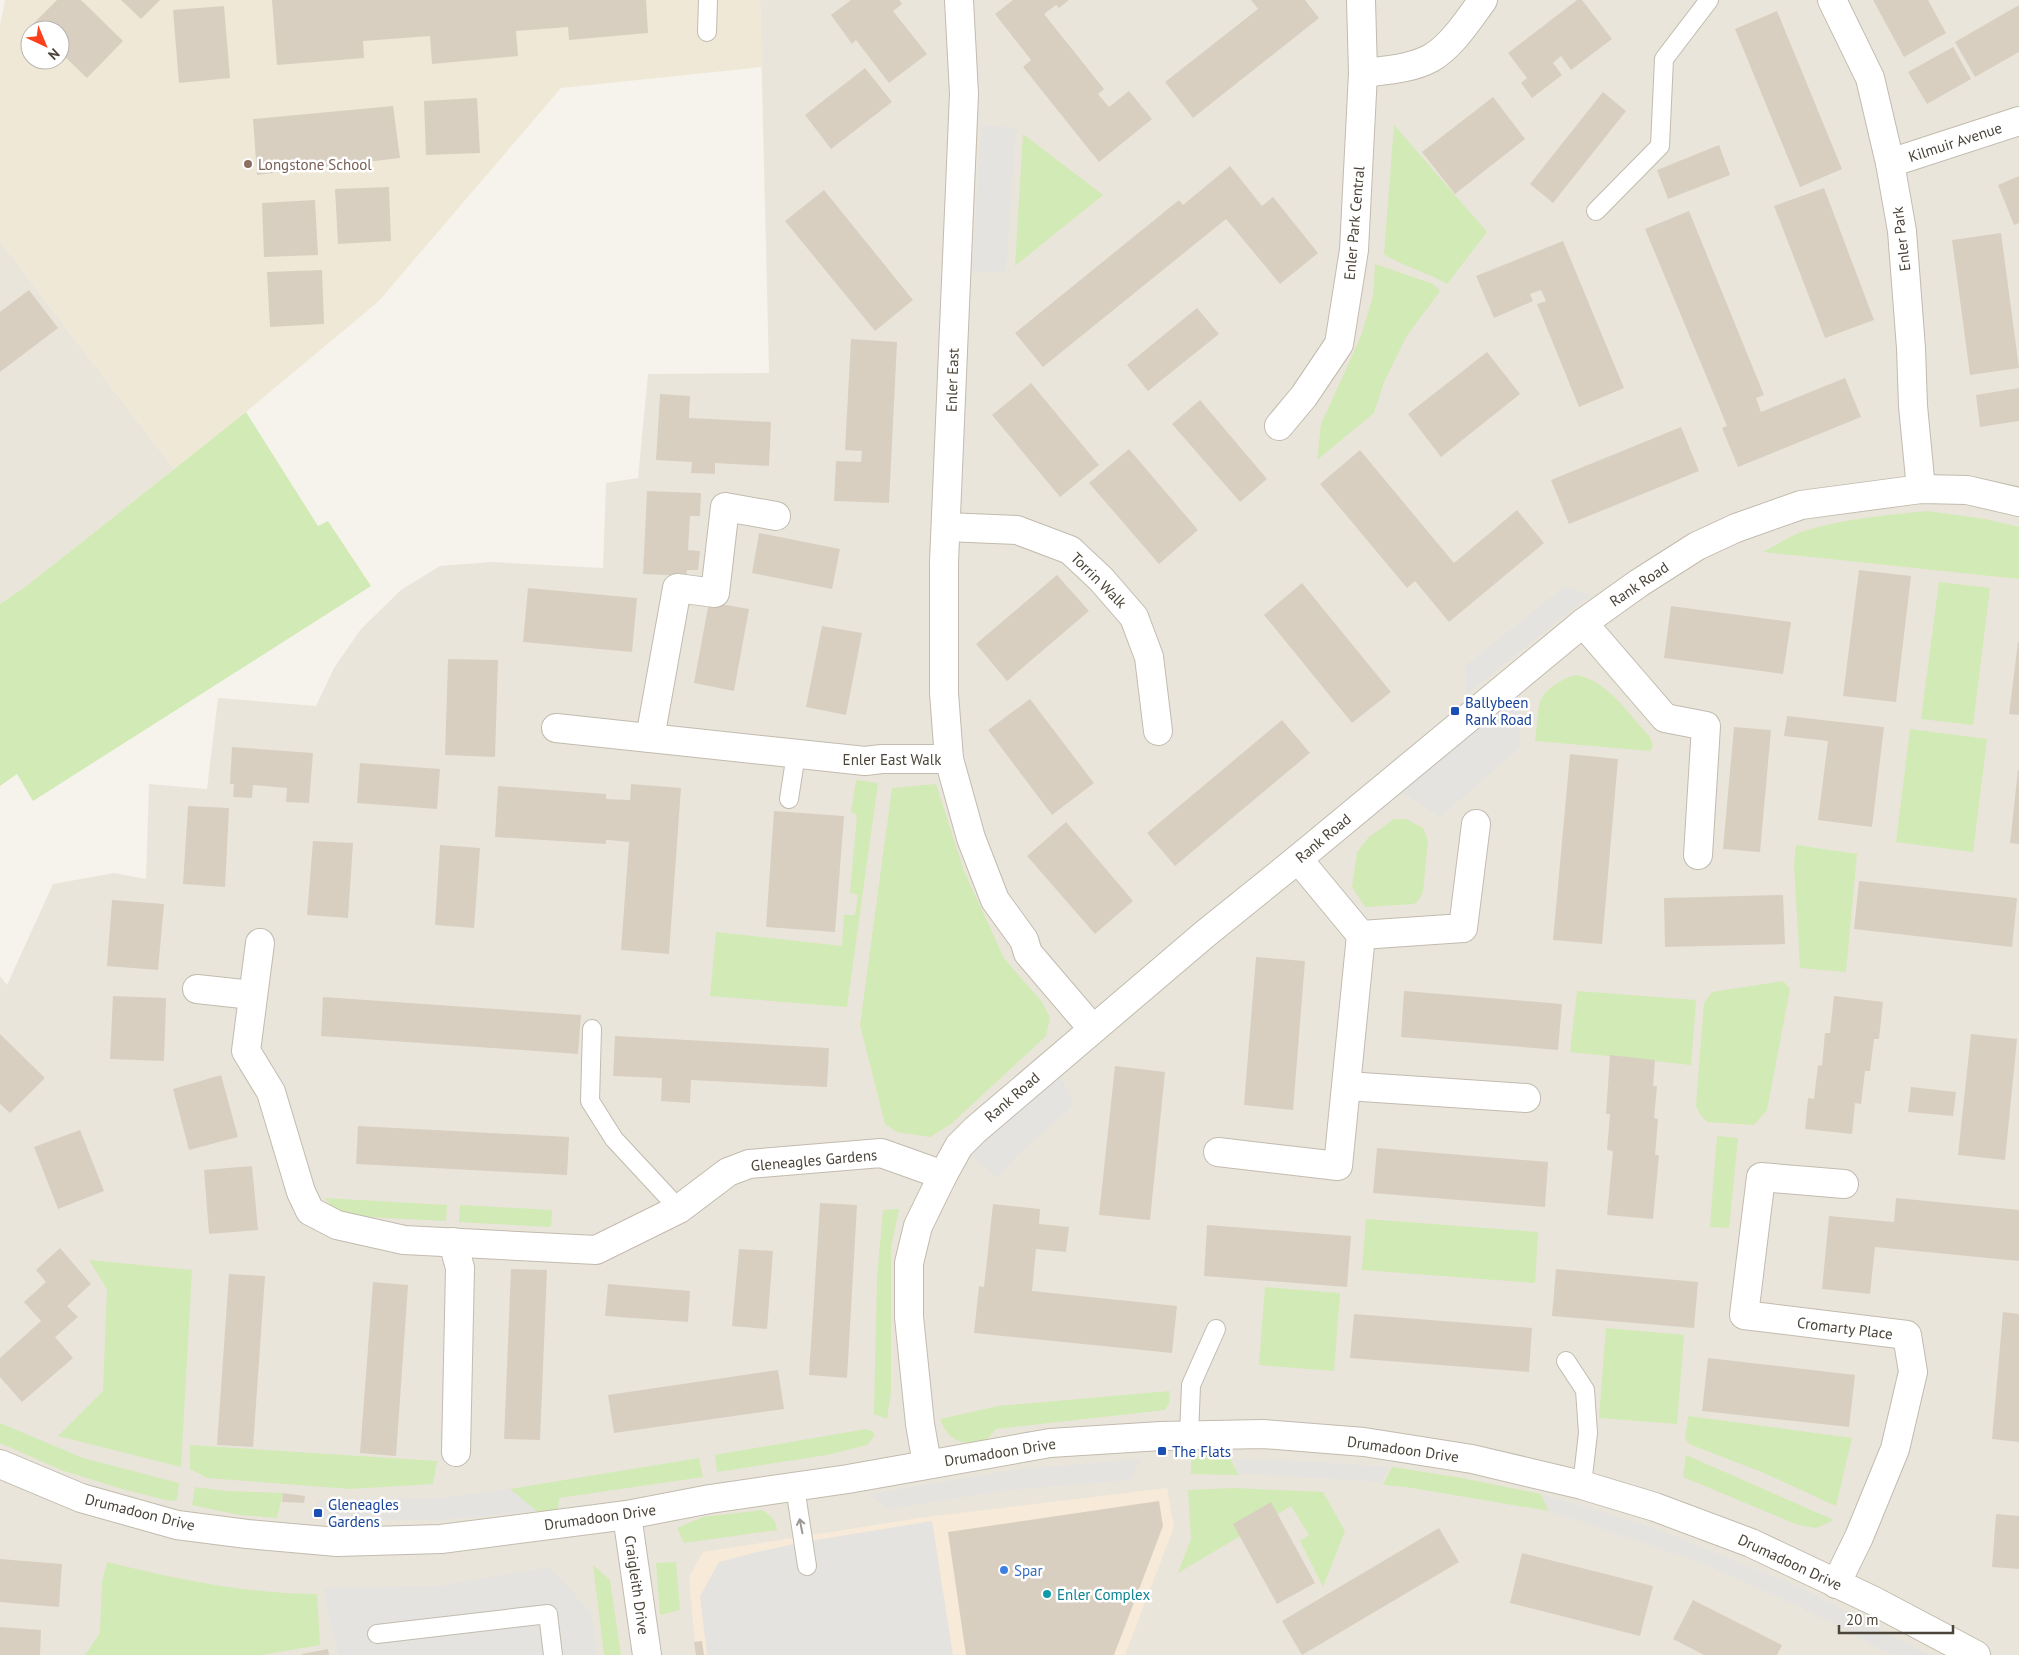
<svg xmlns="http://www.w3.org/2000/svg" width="2019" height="1655" font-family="'PT Sans',sans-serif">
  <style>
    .residential { fill: #eae5da }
    .commercial { fill: #f7ead8 }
    .education { fill: #efe8d6; fill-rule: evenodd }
    .green { fill: #d2eab5 }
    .parking { fill: #e5e3e0 }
    .building { fill: #d8cfc1 }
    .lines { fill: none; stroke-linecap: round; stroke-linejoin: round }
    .lane-casing { stroke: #c2bbae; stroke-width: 20 }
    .street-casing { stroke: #c2bbae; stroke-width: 30 }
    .lane { stroke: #fff; stroke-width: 18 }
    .street { stroke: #fff; stroke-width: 28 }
    .oneway { stroke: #9c9892 }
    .education-dot { fill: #8d6e63; stroke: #fff; stroke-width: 2 }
    .transit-dot { fill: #1a4fb4; stroke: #fff; stroke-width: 2 }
    .shop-dot { fill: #3f7fe0; stroke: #fff; stroke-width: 2 }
    .culture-dot { fill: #0f9aa8; stroke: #fff; stroke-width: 2 }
    .labels { text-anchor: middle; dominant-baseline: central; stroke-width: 5; stroke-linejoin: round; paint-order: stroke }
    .street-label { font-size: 15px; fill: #4b4439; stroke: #fff }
    .education-label { font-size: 15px; fill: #785e54; stroke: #fff; text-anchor: start }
    .transit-label { font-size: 15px; fill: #164399; stroke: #fff; text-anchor: start }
    .shop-label { font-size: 15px; fill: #366cbe; stroke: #fff; text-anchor: start }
    .culture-label { font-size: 15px; fill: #0d838f; stroke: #fff; text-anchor: start }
  </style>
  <rect width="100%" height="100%" fill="#f6f3ec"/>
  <!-- residential -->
  <g class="residential">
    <polygon points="760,0 2019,0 2019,1655 0,1655 0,976 7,985 53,884 114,873 146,879 149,784 207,789 218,698 316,706 334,668 361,629 401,590 440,566 491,562 603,568 606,483 638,478 648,374 769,373"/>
    <polygon points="0,241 174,469 29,584 0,604"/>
  </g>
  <!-- commercial -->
  <polygon class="commercial" points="1167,1488 1174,1527 1125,1655 696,1655 689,1577 703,1552 926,1517"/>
  <!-- education -->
  <path class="education" d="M 5,0 L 760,0 L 762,67 L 561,88 L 378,302 L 246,412 L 174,469 L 0,241 L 0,25 ZM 30,30 L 60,30 L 60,60 L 30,60 Z"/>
  <!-- green -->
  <g class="green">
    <path d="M 1394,125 L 1487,232 L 1447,284 C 1427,272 1404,267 1384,254 Z"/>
    <polygon points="1023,134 1103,195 1015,266"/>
    <polygon points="1375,264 1433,284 1440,291 1406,337 1384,382 1374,413 1317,460 1321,424 1361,336 1373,296"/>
    <polygon points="246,412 318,526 328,521 371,586 33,801 17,774 0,786 0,604 29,584"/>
    <path d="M 1927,511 L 1985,519 L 2019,527 L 2019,579 L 1763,552 C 1774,546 1784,540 1794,535 C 1830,520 1888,515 1927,511 Z"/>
    <polygon points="1939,582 1990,588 1973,725 1921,719"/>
    <path d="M 1577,675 C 1608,681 1629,715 1650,737 L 1653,745 L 1650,751 L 1535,741 C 1537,728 1537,714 1540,702 C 1544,689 1565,677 1577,675 Z"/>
    <polygon points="1910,729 1987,739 1973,852 1896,842"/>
    <polygon points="856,780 878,783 847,1007 710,996 716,932 842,946 844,915 855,915 858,895 850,893 857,815 851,812"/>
    <polygon points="936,784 964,871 1004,958 1042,1002 1050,1018 1046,1036 951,1124 930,1137 897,1132 885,1124 860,1025 892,788"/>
    <polygon points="1394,819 1406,819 1423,828 1428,841 1423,892 1419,900 1414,904 1365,907 1352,887 1357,852 1369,837"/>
    <polygon points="1796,845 1857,854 1846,972 1800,968 1794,864"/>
    <polygon points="1783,981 1790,989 1767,1110 1754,1125 1708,1122 1701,1116 1696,1106 1704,1003 1712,992"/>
    <polygon points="1577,991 1696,1000 1691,1065 1570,1052"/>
    <polygon points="1717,1136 1738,1138 1729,1228 1710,1227"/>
    <polygon points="325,1198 447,1205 446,1221 347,1216 334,1210"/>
    <polygon points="460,1205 552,1210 551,1227 459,1222"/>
    <polygon points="899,1209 891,1247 891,1391 887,1419 874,1414 877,1278 883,1210"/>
    <polygon points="1366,1219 1538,1232 1535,1283 1362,1270"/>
    <polygon points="89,1260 192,1270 181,1467 58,1436 103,1391 107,1289"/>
    <polygon points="1265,1287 1340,1293 1334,1371 1259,1365"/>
    <polygon points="1606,1328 1684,1335 1677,1424 1599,1418"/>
    <path d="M 1170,1391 L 1169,1404 L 1165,1410 L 996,1429 L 986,1441 C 963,1445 949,1443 940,1419 L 998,1406 Z"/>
    <polygon points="1688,1416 1852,1438 1836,1506 1764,1473 1689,1444 1685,1438"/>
    <polygon points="0,1423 83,1458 179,1483 177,1500 170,1501 122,1489 61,1470 0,1443"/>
    <polygon points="866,1429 873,1432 875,1435 867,1445 827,1455 717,1472 715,1455"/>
    <polygon points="190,1445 437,1461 433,1484 350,1489 207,1478 190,1469"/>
    <polygon points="1686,1455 1834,1520 1816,1528 1798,1525 1683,1477"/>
    <polygon points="1191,1456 1229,1457 1239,1475 1191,1474"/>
    <polygon points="699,1458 703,1477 559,1498 558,1509 546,1513 536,1511 510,1489"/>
    <polygon points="1392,1467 1462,1478 1541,1494 1549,1511 1406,1487 1383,1485"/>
    <polygon points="195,1487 226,1491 283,1493 277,1518 239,1515 192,1505"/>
    <polygon points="1234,1488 1323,1492 1345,1531 1323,1587 1300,1541 1309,1535 1291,1506 1178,1573 1191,1539 1188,1490"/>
    <path d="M 762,1510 C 771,1516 776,1520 777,1530 L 684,1543 L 677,1528 L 703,1517 Z"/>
    <path d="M 107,1562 C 176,1579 246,1594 317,1594 L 320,1645 L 261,1655 L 85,1655 L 100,1633 L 102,1581 Z"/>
    <polygon points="676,1562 680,1610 660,1615 656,1563"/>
    <polygon points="593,1565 610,1580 621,1655 604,1655"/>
  </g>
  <!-- parking -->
  <g class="parking">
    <polygon points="981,125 1016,128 1006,273 972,271"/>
    <polygon points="1565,586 1590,595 1466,695 1465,666"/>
    <polygon points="1517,679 1521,746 1440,817 1389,784"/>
    <polygon points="1054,1061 1074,1105 1017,1155 998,1178 959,1146"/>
    <polygon points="1141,1459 1129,1480 1009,1490 888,1509 869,1494 1020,1469"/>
    <polygon points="1233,1459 1318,1462 1390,1467 1381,1482 1238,1473"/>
    <polygon points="510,1489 536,1511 441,1520 306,1519 320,1499 439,1498"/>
    <polygon points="1541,1494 1652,1527 1802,1588 1929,1655 1892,1655 1797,1606 1700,1562 1549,1511"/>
    <polygon points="932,1521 953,1655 707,1655 700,1596 719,1562 757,1552 804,1542"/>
    <polygon points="549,1567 591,1612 597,1655 338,1655 323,1588 438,1586"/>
  </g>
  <!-- building -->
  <g class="building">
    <polygon points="57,0 81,0 123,41 87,78 60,52 60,30 37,30 32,25"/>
    <polygon points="121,0 160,0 141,19"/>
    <polygon points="272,0 646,0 648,33 569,40 568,27 516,31 518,56 432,64 430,36 363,41 364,58 277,65"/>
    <polygon points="851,0 899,0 902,4 893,11 927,54 889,83 856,40 852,44 831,15"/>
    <polygon points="1013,0 1069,0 1059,8 1056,5 1044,14 1104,89 1098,94 1109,107 1129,91 1152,119 1099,162 1023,67 1031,60 995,14"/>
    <polygon points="1251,0 1305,0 1319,18 1193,118 1165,82 1258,9"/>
    <polygon points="1577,0 1582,0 1612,39 1571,70 1561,56 1553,63 1562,75 1532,98 1521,83 1527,78 1508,53"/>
    <polygon points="1873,0 1928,0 1946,33 1904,57"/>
    <polygon points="2019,5 2019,52 1975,77 1955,42"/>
    <polygon points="224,6 230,78 179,83 173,10"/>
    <polygon points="1777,11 1842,169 1800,187 1735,29"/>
    <polygon points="1953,47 1971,79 1927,104 1908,72"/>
    <polygon points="865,68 892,102 831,149 805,115"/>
    <polygon points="1603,92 1626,111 1553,203 1530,184"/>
    <polygon points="1493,97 1525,139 1455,194 1422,152"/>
    <polygon points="477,98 480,153 426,155 424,101"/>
    <polygon points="393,106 400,158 257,175 253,119"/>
    <polygon points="1719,145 1730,175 1668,199 1657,170"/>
    <polygon points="1230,166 1262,206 1273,197 1318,253 1280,284 1226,219 1043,367 1015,333 1179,200 1183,205"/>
    <polygon points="2019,176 2019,223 2014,225 1998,185"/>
    <polygon points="389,187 391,241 338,244 335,189"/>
    <polygon points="1824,188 1874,320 1825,338 1774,206"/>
    <polygon points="824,190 913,300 875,331 785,221"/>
    <polygon points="315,200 318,255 264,257 262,203"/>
    <polygon points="1689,211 1764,395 1756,398 1761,412 1845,378 1861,417 1738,467 1722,428 1727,426 1645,229"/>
    <polygon points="2001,233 2019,368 1970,375 1952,240"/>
    <polygon points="1563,241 1624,388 1579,407 1537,304 1546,301 1541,290 1530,294 1533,301 1494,318 1476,276"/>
    <polygon points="322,270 324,324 270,327 267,272"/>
    <polygon points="29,290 58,328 0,372 0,312"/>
    <polygon points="1197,308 1219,334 1148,391 1127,365"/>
    <polygon points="851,339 897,342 889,503 834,501 836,461 861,462 862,451 845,450"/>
    <polygon points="1487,352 1520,394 1441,457 1408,414"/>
    <polygon points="1031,383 1099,465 1060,497 992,415"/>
    <polygon points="2019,388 2019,421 1980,427 1976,395"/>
    <polygon points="660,394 690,396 689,418 771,422 769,466 715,463 715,474 691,473 692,462 656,460"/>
    <polygon points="1200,400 1267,479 1240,502 1172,424"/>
    <polygon points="1681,427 1699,471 1569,524 1551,480"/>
    <polygon points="1129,449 1198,530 1159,564 1089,483"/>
    <polygon points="1360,450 1454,563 1517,510 1544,543 1449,622 1415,581 1407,588 1320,484"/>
    <polygon points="647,491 701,493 700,516 690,516 688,550 700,551 698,570 687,570 686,576 643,574"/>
    <polygon points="759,533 840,549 832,589 752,573"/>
    <polygon points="1859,570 1911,576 1896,702 1843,696"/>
    <polygon points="1057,575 1089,611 1007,681 976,644"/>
    <polygon points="1302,583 1391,692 1352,723 1264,615"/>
    <polygon points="528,588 637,598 632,652 523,642"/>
    <polygon points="709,602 749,609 734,691 694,683"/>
    <polygon points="1671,606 1791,622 1783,674 1664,658"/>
    <polygon points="822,626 862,633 846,715 806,707"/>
    <polygon points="2018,642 2019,642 2019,715 2009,714"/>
    <polygon points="448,659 498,660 495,757 445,755"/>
    <polygon points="1030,699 1094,783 1052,815 988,730"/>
    <polygon points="1787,716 1884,727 1872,827 1818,820 1828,741 1784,736"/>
    <polygon points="1282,720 1310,753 1175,866 1147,833"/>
    <polygon points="1734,727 1771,730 1760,852 1723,849"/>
    <polygon points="232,747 313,753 309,803 286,802 287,788 253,785 252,798 233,797 234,784 230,784"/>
    <polygon points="1570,754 1618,759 1602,944 1553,940"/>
    <polygon points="360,763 440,769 437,809 357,803"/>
    <polygon points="2018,770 2019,770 2019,844 2010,843"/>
    <polygon points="631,784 681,788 669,954 621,950 629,842 609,840 606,840 606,844 495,837 498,786 606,794 606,799 630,800"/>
    <polygon points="188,806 229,808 225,887 183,884"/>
    <polygon points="774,811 844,816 835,932 766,927"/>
    <polygon points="1066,822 1133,901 1095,934 1027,856"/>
    <polygon points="313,841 353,843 348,918 307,915"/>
    <polygon points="440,845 480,848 474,928 435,925"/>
    <polygon points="1859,881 2017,898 2012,947 1854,929"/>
    <polygon points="1783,895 1785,944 1665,947 1664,898"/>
    <polygon points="112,900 164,904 158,970 107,966"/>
    <polygon points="1256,957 1305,961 1293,1110 1244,1105"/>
    <polygon points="1404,991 1562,1004 1558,1050 1401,1037"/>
    <polygon points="113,996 166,998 164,1061 110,1059"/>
    <polygon points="1834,996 1883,1002 1879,1039 1874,1039 1870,1071 1865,1071 1861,1104 1855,1103 1852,1134 1805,1129 1808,1098 1814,1099 1818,1065 1822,1066 1825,1033 1830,1033"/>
    <polygon points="323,997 581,1015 578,1054 321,1036"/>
    <polygon points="0,1034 45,1078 10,1113 0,1104"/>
    <polygon points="1971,1034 2017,1039 2005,1160 1958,1155"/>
    <polygon points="615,1036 829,1048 827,1087 691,1080 690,1103 661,1101 662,1078 613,1076"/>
    <polygon points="1610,1055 1655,1060 1653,1086 1657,1086 1654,1118 1658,1119 1655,1155 1659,1155 1653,1219 1607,1215 1613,1151 1607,1150 1610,1114 1606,1114"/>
    <polygon points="1115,1066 1165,1072 1150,1220 1099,1215"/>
    <polygon points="221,1075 238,1137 189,1150 173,1089"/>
    <polygon points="1911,1087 1956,1092 1953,1116 1908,1112"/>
    <polygon points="358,1126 569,1137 567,1175 356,1164"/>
    <polygon points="80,1130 104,1191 58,1209 34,1147"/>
    <polygon points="1377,1148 1548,1162 1545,1207 1373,1193"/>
    <polygon points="252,1166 258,1230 209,1234 204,1170"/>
    <polygon points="1896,1198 2019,1210 2019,1261 1875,1247 1870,1294 1822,1289 1829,1216 1894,1222"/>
    <polygon points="820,1203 857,1205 847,1378 809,1375"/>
    <polygon points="993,1204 1040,1209 1039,1224 1069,1227 1066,1252 1036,1249 1032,1291 1177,1306 1172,1353 974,1333 979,1286 984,1287"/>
    <polygon points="1207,1225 1351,1236 1347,1287 1204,1276"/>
    <polygon points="60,1248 91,1284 67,1306 78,1317 55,1337 73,1358 22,1402 0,1377 0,1358 41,1321 24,1302 46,1282 36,1270"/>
    <polygon points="739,1249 773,1251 767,1329 732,1326"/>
    <polygon points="511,1269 547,1270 540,1440 504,1439"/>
    <polygon points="1556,1269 1698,1282 1694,1328 1552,1316"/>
    <polygon points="229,1274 265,1276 253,1447 217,1445"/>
    <polygon points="373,1282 408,1285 396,1456 360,1453"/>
    <polygon points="608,1284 690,1291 688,1322 605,1316"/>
    <polygon points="2003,1312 2019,1314 2019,1442 1992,1439"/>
    <polygon points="1354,1314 1532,1328 1529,1372 1350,1358"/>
    <polygon points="1708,1358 1855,1375 1849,1427 1702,1411"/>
    <polygon points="778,1370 784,1409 614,1433 608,1395"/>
    <polygon points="283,1493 305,1496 304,1503 282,1502"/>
    <polygon points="1159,1501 1163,1526 1114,1655 966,1655 948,1532"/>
    <polygon points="1271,1502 1315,1583 1277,1604 1233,1524"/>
    <polygon points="1996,1514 2019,1516 2019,1569 1992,1567"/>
    <polygon points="1439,1528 1459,1562 1302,1655 1282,1621"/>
    <polygon points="1522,1553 1653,1586 1640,1636 1510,1603"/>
    <polygon points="0,1559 62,1564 59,1607 0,1602"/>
    <polygon points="1693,1600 1782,1645 1777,1655 1704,1655 1673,1639"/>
    <polygon points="0,1627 41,1630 40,1655 0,1655"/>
    <polygon points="702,1641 704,1655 696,1655 694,1642"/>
    <polygon points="328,1649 329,1655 302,1655 302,1654"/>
  </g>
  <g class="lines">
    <!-- lane casing -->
    <g class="lane-casing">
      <g id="lane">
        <polyline points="707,32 708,0"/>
        <polyline points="1596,211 1660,146 1664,59 1709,0"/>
        <polyline points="789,799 796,754"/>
        <polyline points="592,1029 590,1101 614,1139 679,1209"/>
        <polyline points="1566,1361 1585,1390 1588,1433 1582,1485"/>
        <polyline points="1189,1436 1191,1385 1216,1329"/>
        <polyline points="795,1487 807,1566"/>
        <polyline points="377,1634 548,1614 553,1655"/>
      </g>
    </g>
    <!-- street casing -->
    <g class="street-casing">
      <g id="street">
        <polyline points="959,0 964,94 944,562 944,693 949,759 971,838 995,900 1024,940 1028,953 1092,1028"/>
        <polyline points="1832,0 1870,78 1890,163 1902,231 1911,348 1913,406 1921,489"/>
        <path d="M 1363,73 C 1386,70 1411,69 1431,58 C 1452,46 1469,19 1483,0"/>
        <polyline points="1890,163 2019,121"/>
        <polyline points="1279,426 1304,396 1339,344 1354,250 1363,73 1361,0"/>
        <polyline points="946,527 1017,530 1070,550 1101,579 1134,617 1149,657 1158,731"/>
        <polyline points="1583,623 1665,718 1706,726 1698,855"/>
        <polyline points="556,728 865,761 882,759 949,759"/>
        <polyline points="650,738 677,588 715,593 725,507 776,516"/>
        <polyline points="1298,859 1361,935 1463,928 1476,824"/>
        <polyline points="260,943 246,1051 271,1092 301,1192 310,1211 337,1225 404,1240 596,1250 679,1209 728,1172 749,1164 881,1153 943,1175"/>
        <polyline points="197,989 252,995"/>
        <polyline points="1347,1086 1526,1098"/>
        <polyline points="1218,1152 1338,1166 1361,935"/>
        <polyline points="453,1242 460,1268 456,1452"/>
        <polyline points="0,1464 81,1498 177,1525 247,1534 337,1542 441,1539 627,1515 710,1499 848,1479 1050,1443 1161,1436 1263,1434 1364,1442 1472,1459 1582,1485 1655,1507 1751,1543 1872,1600 1976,1655"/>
        <polyline points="927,1464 920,1424 909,1317 909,1263 918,1226 943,1175 959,1146 975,1130 1205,934 1298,859 1583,623 1639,583 1697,546 1736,528 1801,505 1921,489 1967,490 2019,502"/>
        <polyline points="627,1515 647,1655"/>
        <polyline points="1836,1584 1859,1537 1895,1449 1913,1372 1907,1335 1744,1315 1761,1177 1844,1184"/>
      </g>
    </g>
    <!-- lane -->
    <use href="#lane" class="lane"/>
    <!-- street -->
    <use href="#street" class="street"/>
  </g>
  <!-- one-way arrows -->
  <defs><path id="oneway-shaft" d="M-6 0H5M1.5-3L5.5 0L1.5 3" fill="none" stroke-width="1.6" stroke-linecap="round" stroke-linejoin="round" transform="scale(1.25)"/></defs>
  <use class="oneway" href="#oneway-shaft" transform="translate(801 1526) rotate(-101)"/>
  <!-- markers -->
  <circle class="education-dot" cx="248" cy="164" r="5"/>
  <g class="transit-dot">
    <rect x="1450" y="706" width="10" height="10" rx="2.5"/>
    <rect x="1157" y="1446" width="10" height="10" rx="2.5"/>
    <rect x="313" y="1508" width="10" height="10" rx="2.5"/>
  </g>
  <circle class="shop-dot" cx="1004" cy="1570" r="5"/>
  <circle class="culture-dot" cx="1047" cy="1594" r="5"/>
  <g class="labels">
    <!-- street labels -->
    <g class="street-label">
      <text transform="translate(1955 142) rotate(-18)">Kilmuir Avenue</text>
      <text transform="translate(1354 223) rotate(-85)">Enler Park Central</text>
      <text transform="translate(1901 239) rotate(-97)">Enler Park</text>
      <text transform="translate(952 380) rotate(-88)">Enler East</text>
      <text transform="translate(1099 580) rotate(45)">Torrin Walk</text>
      <text transform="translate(1639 584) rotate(-34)">Rank Road</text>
      <text x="892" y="759">Enler East Walk</text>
      <text transform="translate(1323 838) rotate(-40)">Rank Road</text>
      <text transform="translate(1012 1097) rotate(-41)">Rank Road</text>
      <text transform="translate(814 1160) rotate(-5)">Gleneagles Gardens</text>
      <text transform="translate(1845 1328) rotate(7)">Cromarty Place</text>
      <text transform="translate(1403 1449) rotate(8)">Drumadoon Drive</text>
      <text transform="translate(1000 1452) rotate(-9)">Drumadoon Drive</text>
      <text transform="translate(140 1512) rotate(14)">Drumadoon Drive</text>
      <text transform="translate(600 1517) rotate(-8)">Drumadoon Drive</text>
      <text transform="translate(1790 1562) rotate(25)">Drumadoon Drive</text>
      <text transform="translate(637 1585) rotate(82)">Craigleith Drive</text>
    </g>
    <!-- education labels -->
    <g class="education-label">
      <text x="258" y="164">Longstone School</text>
    </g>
    <!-- transit labels -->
    <g class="transit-label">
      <text x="1465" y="702">Ballybeen<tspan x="1465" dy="17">Rank Road</tspan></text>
      <text x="1172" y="1451">The Flats</text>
      <text x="328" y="1504">Gleneagles<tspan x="328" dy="17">Gardens</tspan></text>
    </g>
    <!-- shop labels -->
    <g class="shop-label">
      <text x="1014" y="1570">Spar</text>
    </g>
    <!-- culture labels -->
    <g class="culture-label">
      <text x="1057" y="1594">Enler Complex</text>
    </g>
  </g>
  <!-- north arrow -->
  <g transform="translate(45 45) rotate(136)"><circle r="24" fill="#ffffff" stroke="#b7b4b0"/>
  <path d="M0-4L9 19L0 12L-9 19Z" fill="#fc3f1d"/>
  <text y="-8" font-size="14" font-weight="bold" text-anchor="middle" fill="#4b4439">N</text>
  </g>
  <!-- scale -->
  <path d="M1839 1625v8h114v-8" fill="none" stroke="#4b4439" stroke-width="2.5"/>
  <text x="1846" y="1625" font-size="15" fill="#4b4439" stroke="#ffffff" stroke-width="4" paint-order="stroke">20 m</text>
</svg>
